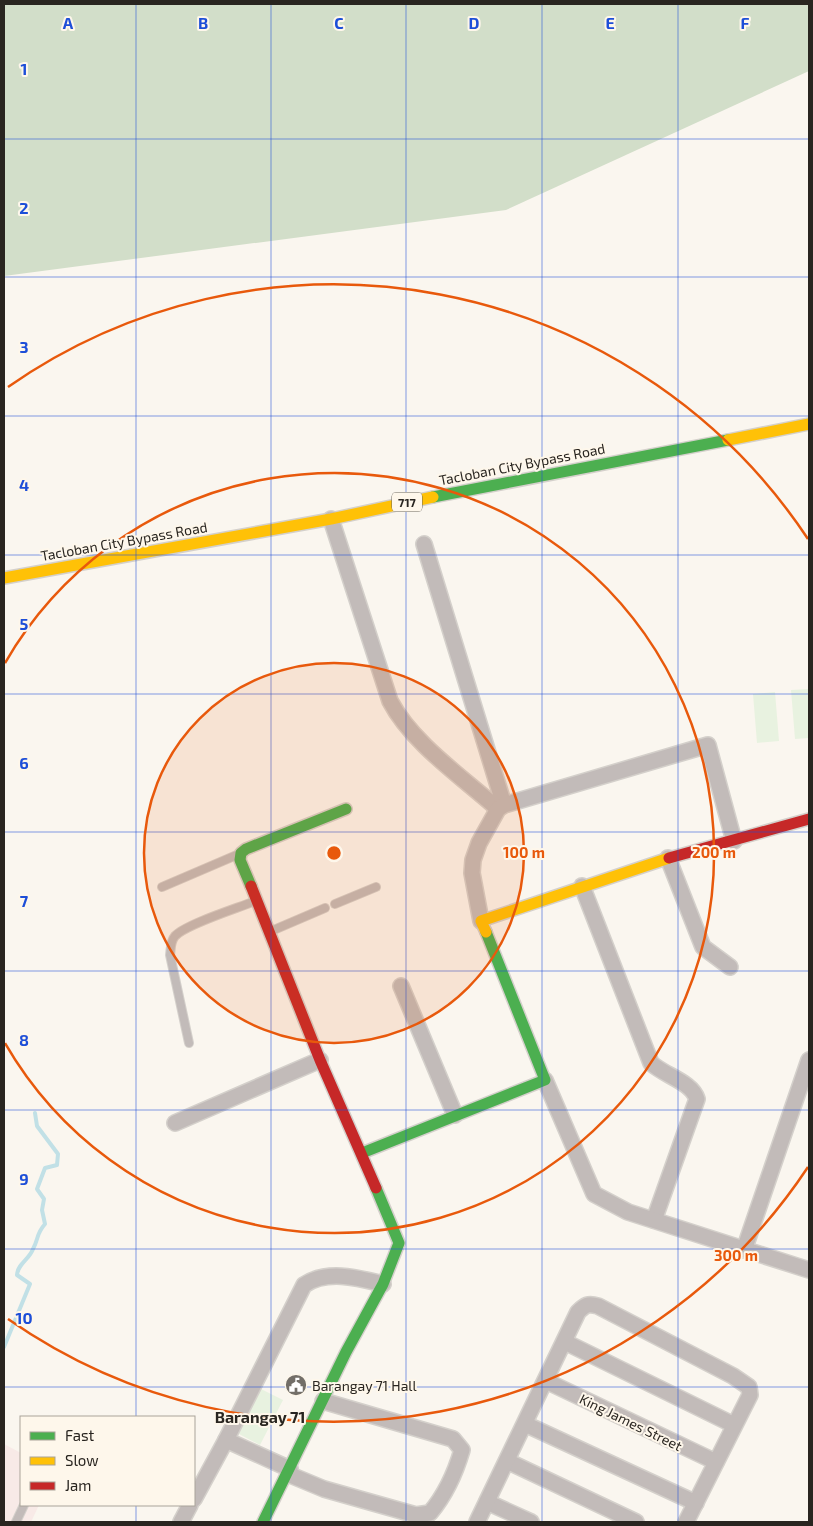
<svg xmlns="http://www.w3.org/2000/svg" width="813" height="1526" font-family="'Exo 2',sans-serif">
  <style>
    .industrial { fill: #f8eae7 }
    .green { fill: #e8f2e0 }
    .forest { fill: #d2dec9 }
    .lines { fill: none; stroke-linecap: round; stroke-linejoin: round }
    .stream { stroke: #c1e0e6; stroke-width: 4 }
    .lane-casing { stroke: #d4d0cb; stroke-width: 10 }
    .street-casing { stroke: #d4d0cb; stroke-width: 18 }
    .fast-casing { stroke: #d4d0cb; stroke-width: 14 }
    .slow-casing { stroke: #d4d0cb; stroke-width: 14 }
    .jam-casing { stroke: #d4d0cb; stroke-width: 14 }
    .lane { stroke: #c2bbb9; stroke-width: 8 }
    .street { stroke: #c2bbb9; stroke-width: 15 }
    .fast { stroke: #4caf50; stroke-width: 11 }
    .slow { stroke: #ffc107; stroke-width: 11 }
    .jam { stroke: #c62828; stroke-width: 11 }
    .grid { fill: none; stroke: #1d4ed8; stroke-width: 1; stroke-opacity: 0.55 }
    .ring { fill: none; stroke: #e8590c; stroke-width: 2.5 }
    .labels { text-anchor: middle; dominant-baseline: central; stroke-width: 4; stroke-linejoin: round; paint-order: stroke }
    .shield { fill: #fef7eb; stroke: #69645d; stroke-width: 1 }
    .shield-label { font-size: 12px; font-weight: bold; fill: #292520 }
    .street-label { font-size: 14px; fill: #292520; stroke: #fef7eb }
    .poi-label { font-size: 14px; fill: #292520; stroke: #fef7eb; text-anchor: start }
    .quarter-label { font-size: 16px; font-weight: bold; fill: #292520; stroke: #fef7eb }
    .grid-label { font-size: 16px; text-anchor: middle; font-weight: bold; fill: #1d4ed8; stroke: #fef7eb; stroke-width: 4; stroke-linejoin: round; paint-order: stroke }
    .centre { fill: #e8590c; stroke: #fef7eb; stroke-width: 2.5 }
    .ring-label { font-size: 15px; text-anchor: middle; font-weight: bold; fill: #e8590c; stroke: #fef7eb; stroke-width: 4; stroke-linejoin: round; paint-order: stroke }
  </style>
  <rect width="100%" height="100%" fill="#faf6ef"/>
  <!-- industrial -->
  <polygon class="industrial" points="4,1444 21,1453 21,1505 39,1505 31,1522 4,1522"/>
  <!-- green -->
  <g class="green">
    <polygon points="809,689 809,738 795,739 791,690"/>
    <polygon points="775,692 779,741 757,743 753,694"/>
    <polygon points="261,1389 283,1400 260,1445 239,1434"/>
  </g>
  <!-- forest -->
  <polygon class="forest" points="4,4 809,4 809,71 506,210 4,276"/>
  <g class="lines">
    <!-- stream -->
    <path class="stream" d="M 4,1347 L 30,1284 L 17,1275 C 18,1263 29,1260 33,1249 C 39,1238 36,1234 45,1224 L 42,1210 L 44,1199 L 37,1189 L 45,1168 L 57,1165 L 58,1154 L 37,1126 L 35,1113"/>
    <!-- lane casing -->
    <g class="lane-casing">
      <g id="lane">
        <polyline points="162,887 239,854"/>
        <polyline points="335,904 376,887"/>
        <polyline points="269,932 325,908"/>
        <path d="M 189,1043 L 170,955 C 171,949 170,942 175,936 C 186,924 238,908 255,901"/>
        <polyline points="16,1522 24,1505"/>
      </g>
    </g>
    <!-- street casing -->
    <g class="street-casing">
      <g id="street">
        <path d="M 331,519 L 390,701 C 412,743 462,777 498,809"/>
        <polyline points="424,544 504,805"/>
        <polyline points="668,858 703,947 730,967"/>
        <path d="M 582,886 L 651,1063 C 665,1076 692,1082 697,1099 L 654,1220"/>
        <polyline points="481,921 472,873 473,860 479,843 498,809 504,805 708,745 734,841"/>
        <polyline points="401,986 455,1115"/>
        <polyline points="545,1080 594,1194 628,1212 809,1270"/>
        <polyline points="175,1123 320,1060"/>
        <polyline points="744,1250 809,1060"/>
        <polyline points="565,1342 734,1425"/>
        <polyline points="546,1381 716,1462"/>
        <polyline points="525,1424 696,1503"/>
        <path d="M 226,1440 L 304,1285 C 327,1269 359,1278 383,1284"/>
        <polyline points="507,1461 636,1522"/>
        <path d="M 288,1474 L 324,1489 L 416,1515 L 430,1513 C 446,1494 455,1474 462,1450 L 453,1439 L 323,1401"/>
        <polyline points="194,1499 226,1440 290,1469"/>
        <polyline points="487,1502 531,1522"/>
        <polyline points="181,1522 190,1505"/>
        <path d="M 477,1522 L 578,1312 C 585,1305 588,1303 598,1306 L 733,1376 L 749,1387 L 750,1395 L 686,1522"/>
      </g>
    </g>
    <!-- fast casing -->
    <g class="fast-casing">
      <g id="fast">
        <polyline points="433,497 728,440"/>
        <polyline points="251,886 240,860 241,853 246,849 346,809"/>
        <polyline points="362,1153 545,1080 486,932"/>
        <polyline points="263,1522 346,1352 383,1284 399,1243 376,1188"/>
      </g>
    </g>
    <!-- slow casing -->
    <g class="slow-casing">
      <g id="slow">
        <polyline points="728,440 809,424"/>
        <polyline points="4,578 331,519 433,497"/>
        <polyline points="486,932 481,921 669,858"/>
      </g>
    </g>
    <!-- jam casing -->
    <g class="jam-casing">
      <g id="jam">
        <polyline points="669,858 809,819"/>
        <polyline points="251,886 320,1060 376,1188"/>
      </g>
    </g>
    <!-- lane -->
    <use href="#lane" class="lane"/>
    <!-- street -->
    <use href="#street" class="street"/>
    <!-- fast -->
    <use href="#fast" class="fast"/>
    <!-- slow -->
    <use href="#slow" class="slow"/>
    <!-- jam -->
    <use href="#jam" class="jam"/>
  </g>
  <!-- grid -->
  <path class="grid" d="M 136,4 L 136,1417M 271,4 L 271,1522M 406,4 L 406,1522M 542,4 L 542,1522M 678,4 L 678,1522M 4,139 L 809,139M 4,277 L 809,277M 4,416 L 809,416M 4,555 L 809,555M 4,694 L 809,694M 4,832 L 809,832M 4,971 L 809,971M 4,1110 L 809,1110M 4,1249 L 809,1249M 4,1387 L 809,1387M 136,1505 L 136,1522"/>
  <!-- distance rings -->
  <circle cx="334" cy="853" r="190" fill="#e8590c" fill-opacity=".12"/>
  <g class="ring">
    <circle cx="334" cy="853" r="190"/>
    <path d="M5 663A380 380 0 1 1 5 1043"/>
    <path d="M808 1167A569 569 0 0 1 8 1319M8 387A569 569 0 0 1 808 539"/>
  </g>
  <!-- icons -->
  <defs>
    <g id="civic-disc" transform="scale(1.125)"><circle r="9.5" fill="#726e68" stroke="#fef7eb"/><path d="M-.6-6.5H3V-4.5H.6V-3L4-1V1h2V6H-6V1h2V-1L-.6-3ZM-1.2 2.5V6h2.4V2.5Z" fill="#fff"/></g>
  </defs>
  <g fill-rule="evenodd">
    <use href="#civic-disc" x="296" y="1385"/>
  </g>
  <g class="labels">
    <!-- shield labels -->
    <rect class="shield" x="392" y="492.5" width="30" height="19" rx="4"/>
    <g class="shield-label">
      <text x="407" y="502">717</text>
    </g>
    <!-- street labels -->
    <g class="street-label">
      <text transform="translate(522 464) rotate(-11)">Tacloban City Bypass Road</text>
      <text transform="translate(124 541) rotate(-10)">Tacloban City Bypass Road</text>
      <text transform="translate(631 1422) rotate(26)">King James Street</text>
    </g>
    <!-- poi labels -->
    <g class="poi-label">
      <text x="312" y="1385">Barangay 71 Hall</text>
    </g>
    <!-- quarter labels -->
    <g class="quarter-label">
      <text x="260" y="1416">Barangay 71</text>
    </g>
  </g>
  <g class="grid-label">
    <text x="68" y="29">A</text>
    <text x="203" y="29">B</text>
    <text x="339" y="29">C</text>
    <text x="474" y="29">D</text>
    <text x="610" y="29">E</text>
    <text x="745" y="29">F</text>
    <text x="24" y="75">1</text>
    <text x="24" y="214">2</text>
    <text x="24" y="353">3</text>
    <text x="24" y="491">4</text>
    <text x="24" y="630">5</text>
    <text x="24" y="769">6</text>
    <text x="24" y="907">7</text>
    <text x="24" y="1046">8</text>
    <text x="24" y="1185">9</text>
    <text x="24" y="1324">10</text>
  </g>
  <circle cx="334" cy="853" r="8" class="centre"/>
  <g class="ring-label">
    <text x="524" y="858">100 m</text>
    <text x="714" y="858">200 m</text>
    <text x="736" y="1261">300 m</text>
  </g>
  <!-- border -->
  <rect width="813" height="1526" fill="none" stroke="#292520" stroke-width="10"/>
  <!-- legend -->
  <rect x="20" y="1416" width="175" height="90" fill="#fef7eb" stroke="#a9a39a"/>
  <rect x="30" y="1432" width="25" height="8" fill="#4caf50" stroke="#a9a39a"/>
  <text x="65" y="1441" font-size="15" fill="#292520">Fast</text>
  <rect x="30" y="1457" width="25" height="8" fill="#ffc107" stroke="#a9a39a"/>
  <text x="65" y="1466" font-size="15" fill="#292520">Slow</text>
  <rect x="30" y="1482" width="25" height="8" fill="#c62828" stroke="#a9a39a"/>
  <text x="65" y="1491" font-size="15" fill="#292520">Jam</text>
</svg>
